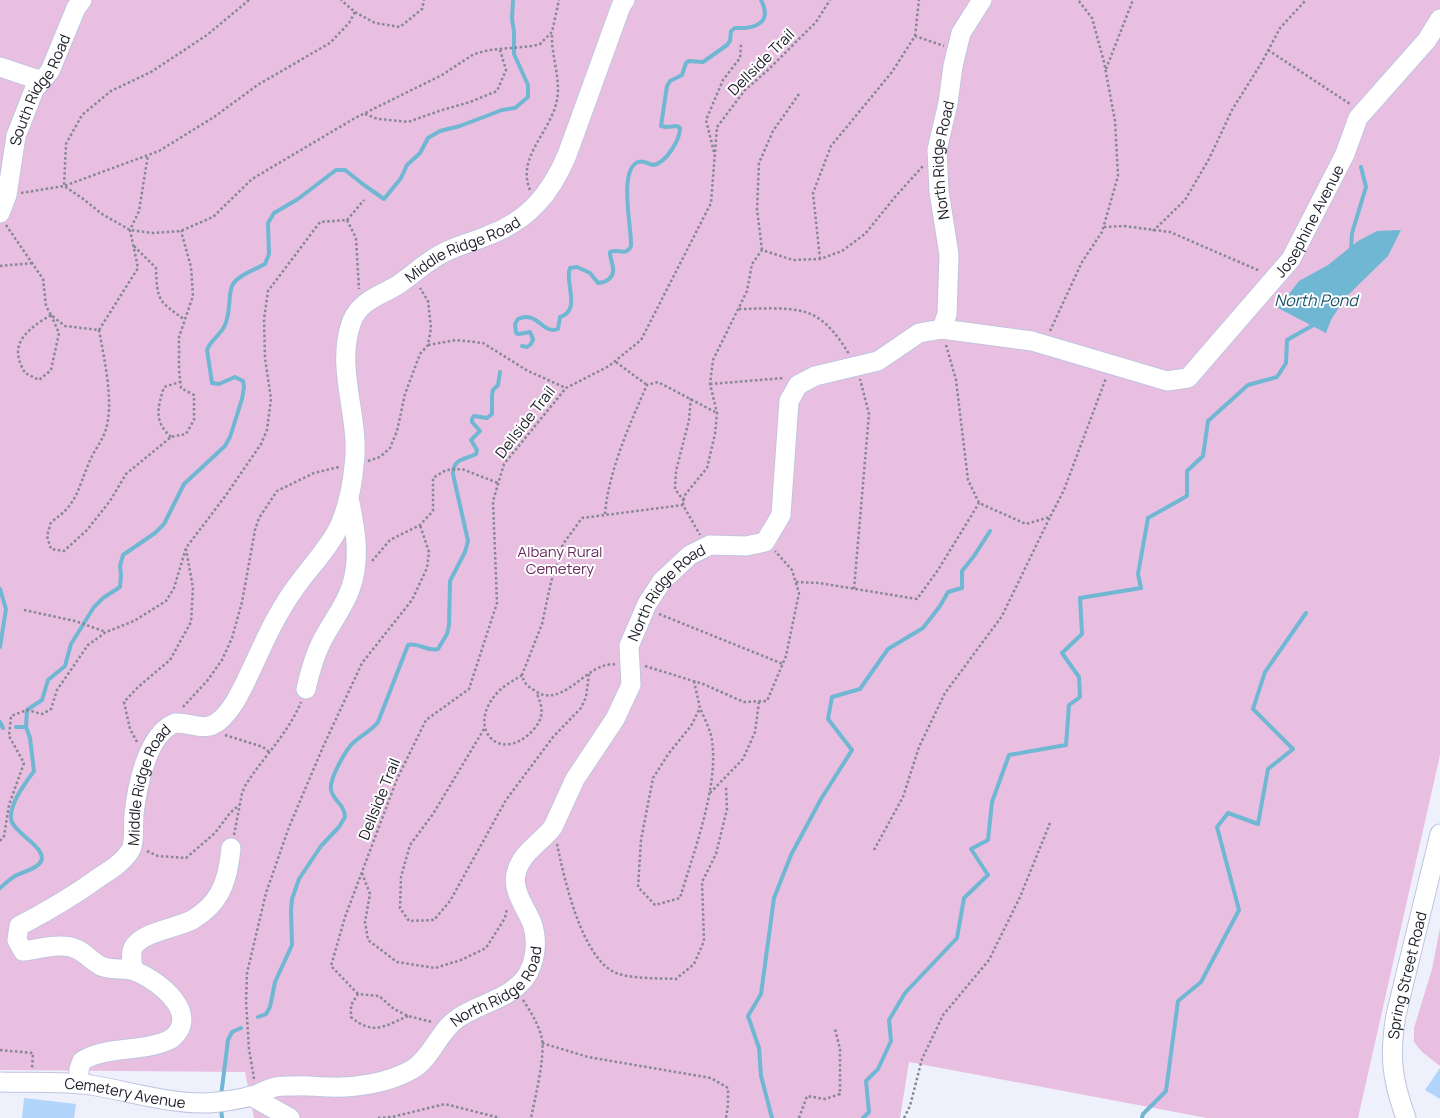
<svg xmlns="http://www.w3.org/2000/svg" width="1440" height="1118" font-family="Manrope,sans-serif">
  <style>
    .green { fill: #e9bfe1 }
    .water { fill: #6fb7d3 }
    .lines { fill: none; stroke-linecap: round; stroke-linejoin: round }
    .stream { stroke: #6fb7d3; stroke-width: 4 }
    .building { fill: #b1d4fb }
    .minor-casing { stroke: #c0c4e1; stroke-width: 21 }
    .path { stroke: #858792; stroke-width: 2.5; stroke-dasharray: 2.5 2.5; stroke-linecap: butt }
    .minor { stroke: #fff; stroke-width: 19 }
    .labels { text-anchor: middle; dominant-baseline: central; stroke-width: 4; stroke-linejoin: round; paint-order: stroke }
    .street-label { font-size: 15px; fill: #1a1b26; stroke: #fff }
    .park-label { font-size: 15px; fill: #692b60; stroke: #fff }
    .water-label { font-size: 16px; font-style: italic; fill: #165266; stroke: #fff }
  </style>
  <rect width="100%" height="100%" fill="#eef0fc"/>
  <!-- green -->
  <g class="green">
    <polygon points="0,0 1440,0 1440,755 1358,1118 1207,1118 909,1062 900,1118 254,1118 245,1072 0,1070"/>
    <polygon points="1440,928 1440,1066 1422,1052 1414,1042 1414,1028 1432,969"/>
  </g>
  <!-- water -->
  <polygon class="water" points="1401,230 1388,256 1345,298 1331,320 1326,333 1278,308 1299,281 1328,265 1358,241 1377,231"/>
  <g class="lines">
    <!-- stream -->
    <g class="stream">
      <polyline points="1351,250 1352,233 1366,187 1361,167"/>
      <path d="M 522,346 L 527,347 L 531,344 L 533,339 L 530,332 L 519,334 L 516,333 L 515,324 L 518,319 C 538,310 542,335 558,329 L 560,317 C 582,310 564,282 570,268 L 577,267 L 590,273 L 598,283 C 603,283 605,282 609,279 C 618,270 610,263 610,252 C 618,248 626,257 631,246 C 632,229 618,170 638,162 C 644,160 648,164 653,165 C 666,163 680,140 680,128 L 677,126 L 666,127 L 661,126 L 667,86 L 670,81 L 682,75 L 686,63 L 689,61 L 703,62 L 727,45 L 730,41 L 731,31 L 735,28 C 755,29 773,23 761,0"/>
      <polyline points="0,589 6,609 0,647"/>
      <polyline points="0,722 3,728"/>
      <polyline points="16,727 26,727"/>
      <path d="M 0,888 C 5,884 10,879 15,876 C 23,872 33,870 39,864 C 53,850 13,834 11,819 C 9,804 26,782 34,771 L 30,738 L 26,727 L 27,710 L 42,700 L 48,680 L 65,666 L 71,644 L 94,607 L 103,598 L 120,587 L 121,575 L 120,566 L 123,555 L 155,533 L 164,524 L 184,484 L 225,446 L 230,437 L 242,399 L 244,387 L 243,381 L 235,377 L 219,384 L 212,383 L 207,350 C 210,340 221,335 225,325 C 231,311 228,296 232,286 C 236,276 256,269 265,264 L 269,254 L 268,223 L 274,213 L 298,199 L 336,170 L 345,170 L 364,185 L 384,199 L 401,178 L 407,165 L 420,153 L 428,138 L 440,131 L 460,126 L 502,110 L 515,108 L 528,97 L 528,85 L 514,54 L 514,32 L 512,19 L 513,0"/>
      <path d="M 258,1017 L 266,1014 L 270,1007 L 275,982 L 292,945 L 291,910 L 292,899 L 299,879 L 321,846 L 339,827 L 345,817 C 344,803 334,802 331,790 C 329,779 346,749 354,742 C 362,735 371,731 378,722 L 408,645 C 419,642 427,652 438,649 L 447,634 L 449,625 L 450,581 L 465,552 L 468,541 L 453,474 C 453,458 465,460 476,454 L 477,450 L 471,440 L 480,431 L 472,422 L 472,419 L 474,416 L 487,418 L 492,414 L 492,395 L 493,390 L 498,385 L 500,372"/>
      <polyline points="221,1096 228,1040 232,1032 241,1028"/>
      <polyline points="221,1108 222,1118"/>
      <polyline points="772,1118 761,1076 759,1048 748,1016 761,994 774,898 791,855 821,799 852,750 828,719 832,697 860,689 888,649 923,628 940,606 948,592 962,588 962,571 974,556 990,531"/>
      <polyline points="863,1118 869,1112 866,1081 878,1069 891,1041 889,1020 905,993 957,938 964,898 988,875 971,849 988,840 992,802 1009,755 1066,745 1069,705 1080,697 1079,677 1062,653 1082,634 1080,598 1141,588 1138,574 1148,518 1187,496 1187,471 1203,456 1208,421 1248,385 1277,377 1286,363 1287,340 1317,323"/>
      <polyline points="1142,1118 1143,1114 1166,1091 1178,1001 1201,982 1239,910 1217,827 1228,813 1258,824 1268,769 1293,749 1253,709 1265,672 1306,613"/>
    </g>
  </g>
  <!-- building -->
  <g class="building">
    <polygon points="1440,1068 1440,1099 1425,1090"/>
    <polygon points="24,1098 76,1104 74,1118 22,1118"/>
  </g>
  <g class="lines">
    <!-- minor casing -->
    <g class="minor-casing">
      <g id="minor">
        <polyline points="0,67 42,81"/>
        <path id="s1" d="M 0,213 L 7,195 L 16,136 L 34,90 L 50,71 L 76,8 L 82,0"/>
        <path id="s2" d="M 942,329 L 947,314 L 949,255 L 939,191 L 937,150 L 948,103 L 953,66 L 961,33 L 982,0"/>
        <path d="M 306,689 C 310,672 314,656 322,641 C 331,623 345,606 351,587 C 361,558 355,526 349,498"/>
        <path d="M 134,971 C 132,963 130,956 133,948 C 141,932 177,928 192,920 C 199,916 205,911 210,906 C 225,891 229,868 231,848"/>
        <path id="s3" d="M 0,1082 C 30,1083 61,1081 91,1085 C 128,1091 165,1103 203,1103 C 216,1103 242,1099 255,1095 C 261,1093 266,1090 272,1088 C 279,1085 288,1086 295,1086 C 306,1085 318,1087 329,1087 C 356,1088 389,1083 413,1069 C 432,1057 439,1031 458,1018 C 480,1003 508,1000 525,978 C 536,963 538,940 532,923 C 526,908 512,891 516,874 C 521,852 541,843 553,827 L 575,779 L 615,719 L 631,685 L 629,646 L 647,604 L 662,581 L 690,555 L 710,545 L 746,546 L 765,542 L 781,515 L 789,401 L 798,385 L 815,376 L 878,361 L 919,333 L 942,329 L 1032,341 L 1167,381 L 1188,378 L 1291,259 L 1345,154 L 1358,118 L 1427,40 L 1440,19"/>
        <path id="s4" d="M 79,1084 L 79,1069 L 82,1061 C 108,1045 143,1053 171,1039 C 202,1014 159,981 135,971 C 125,967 111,971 101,966 C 86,958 82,946 61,946 C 49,945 35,950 23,951 L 17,940 L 19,926 C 48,911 75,895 101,876 C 112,869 123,862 130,851 C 135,844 133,823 134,814 C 137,787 147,734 175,723 C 191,722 205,733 219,721 C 231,711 238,697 245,683 C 260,652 273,619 293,591 C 307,570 326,552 338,529 C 347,510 352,487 354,466 C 361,418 334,368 352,321 C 360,301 379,296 396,286 C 412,276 425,262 443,253 C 458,245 474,242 489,235 C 529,220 551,193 567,155 L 621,6 L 625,0"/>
        <polyline points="251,1096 290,1118"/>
        <path id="s5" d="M 1406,1118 C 1392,1080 1389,1056 1396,1015 L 1440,834"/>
      </g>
    </g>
    <!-- path -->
    <g class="path">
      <polyline points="249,0 207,35 151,72 111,91 82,115 66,144 64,186 159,151 214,117 259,84 330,43 349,23 355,12 341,0"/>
      <polyline points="355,12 375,23 400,27 422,9 424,0"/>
      <polyline points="915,36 919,0"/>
      <polyline points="1268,50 1350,104"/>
      <polyline points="1106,69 1133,0"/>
      <polyline points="365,114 378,119 408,122 439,111 470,102 497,91 506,70 500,50"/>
      <polyline points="714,152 706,120 723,80 740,58 741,44"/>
      <path d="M 530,190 C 516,157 551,132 557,100 C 561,78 551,56 552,34"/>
      <polyline points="21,193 64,186 82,198 102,214 130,230 153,233 181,231 213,217 252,179 355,118 442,75 474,54 489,50 533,46 540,44 552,32 559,0"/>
      <polyline points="347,220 364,200"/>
      <polyline points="6,225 43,279 46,306 51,315 65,326 99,330 138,268 130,230 139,211 148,155"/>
      <polyline points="1104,227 1124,226 1170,232 1260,271"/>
      <polyline points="1153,231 1185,200 1209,159 1232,110 1262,62 1280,28 1306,0"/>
      <path d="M 134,246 L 156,268 C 157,302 159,301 185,320"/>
      <polyline points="762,250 757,209 759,163 773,131 799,94"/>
      <polyline points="820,259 813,193 831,146 892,72 915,36 944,46"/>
      <polyline points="0,266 33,263"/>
      <path d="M 739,309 C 759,309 789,306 808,313 C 827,320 839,338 849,354"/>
      <path d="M 51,315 L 59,333 L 51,370 L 39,380 L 25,373 C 23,369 20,364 19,359 C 13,338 36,324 51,315 Z"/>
      <path d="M 99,330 C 104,358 115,405 105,432 C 101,443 93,452 89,463 C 77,490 78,504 51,522 L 47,536 L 51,549 L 64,551 L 87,530 L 110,501 L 126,474 L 171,437 L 186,434 L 194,420 L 194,395 L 181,388 L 179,370 L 179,337 L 193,296 L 191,267 L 181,231"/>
      <polyline points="1050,331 1082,262 1102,232 1118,176 1115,121 1104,62 1092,18 1078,0"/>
      <polyline points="428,345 456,340 483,343 528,371 566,388"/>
      <polyline points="946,345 956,380 968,480 979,503 1026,524 1050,517 1064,490 1106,378"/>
      <polyline points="616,362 647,385"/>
      <polyline points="710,384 784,378"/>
      <path d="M 171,437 C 153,421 158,407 164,387 L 180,382"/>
      <polyline points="368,461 380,457 390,448 397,431 405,394 420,354 428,345 431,328 428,301 420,288"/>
      <polyline points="684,501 675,489 676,471 689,420 691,397"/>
      <polyline points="683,505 684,496 707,468 715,434 717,413 710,384 713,360 747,291 752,264 762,250 793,260 820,259 842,251 865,234 895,197 923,166"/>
      <path d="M 605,514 C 608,473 630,423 647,385 L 658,382 L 717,413"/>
      <polyline points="372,561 390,540 420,525 433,511 433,478 446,470 462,469 498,483"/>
      <polyline points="796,582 819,583 917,599 938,570 979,503"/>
      <polyline points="854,589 869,414 860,379"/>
      <polyline points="24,610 75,621 106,632"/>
      <polyline points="659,614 783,664"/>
      <path d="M 615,664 C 611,665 606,664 603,666 C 581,673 558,709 534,690 C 527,686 524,683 522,675 L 542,624 L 551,582 L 563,544 L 582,518 L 683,505 L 700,535"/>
      <polyline points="645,666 703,684 744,702 767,701 786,656 799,593 792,570 775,551"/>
      <path d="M 522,675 C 515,680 506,684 500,690 C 462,727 501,767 534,729 C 544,718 543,707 537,694"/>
      <path d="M 694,681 L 700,708 L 691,726 L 669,753 L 653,778 L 641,840 L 638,887 L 655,905 L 680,898 C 693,854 719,786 712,741 C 711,730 704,718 700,708"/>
      <polyline points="183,707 207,681 222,660 232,638 242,602 255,530 259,518 277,491 314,473 339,467"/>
      <polyline points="484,729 433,814 410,845 401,877 400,908 409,921 434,920 450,901 506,800 553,737 581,708 586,697 589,674"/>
      <polyline points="225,735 263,747 269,752"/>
      <polyline points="137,742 130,729 124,702 138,687 170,660 191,622 193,588 186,549"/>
      <polyline points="710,793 743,759 755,732 759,702"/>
      <path d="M 234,835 L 242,793 L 245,786 C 263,757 288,734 301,702"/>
      <polyline points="0,841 4,836 9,805 24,763 9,736 11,716 27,710 42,714 51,709 57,690 88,645 106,632 134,621 166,601 174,588 186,548 226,495 261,444 267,430 271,399 265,358 264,319 268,291 320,222 347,220 356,238 359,289"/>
      <path d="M 557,844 C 564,877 582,963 619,974 C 636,979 658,978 676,979 L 694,964 L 704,941 L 702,882 L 716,854 L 727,809 L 726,787"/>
      <polyline points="874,850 903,797 919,747 945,693 1002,616 1050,517"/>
      <polyline points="147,851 158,856 186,858 215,833 230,813 239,805"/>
      <polyline points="362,873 370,894 365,922 368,940 397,962 435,968 461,960 486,948 505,918 507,908"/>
      <polyline points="358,994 331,966 345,917 397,779 426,720 469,689 497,603 493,501 504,464 566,388 609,366 641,340 711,203 717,127 745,90 768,70 816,22 830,0"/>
      <path d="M 523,1000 C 531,1012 539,1025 542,1039 C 545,1058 535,1098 531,1118"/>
      <path d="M 408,1016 C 385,1026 373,1036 351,1017 L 351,1005 L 358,994 L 379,996 L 394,1009 L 408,1016 L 432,1022"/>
      <polyline points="542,1043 588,1057 711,1078 728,1088 728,1105 726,1118"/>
      <polyline points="0,1050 33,1053 32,1069"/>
      <polyline points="254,1079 249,1049 246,1002 247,973 266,893 289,827 323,747 362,663 412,600 427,568 429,552 420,525"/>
      <polyline points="378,1118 392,1117 445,1104 500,1118"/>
      <polyline points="799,1118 807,1096 825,1099 840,1094 840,1049 835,1029"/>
      <polyline points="904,1118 910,1106 922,1059 943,1015 989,960 1020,897 1050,823"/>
    </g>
    <!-- minor -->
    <use href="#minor" class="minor"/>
  </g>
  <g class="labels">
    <!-- street labels -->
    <g class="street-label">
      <text transform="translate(761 62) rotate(-45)">Dellside Trail</text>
      <text stroke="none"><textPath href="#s1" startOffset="131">South Ridge Road</textPath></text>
      <text stroke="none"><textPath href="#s2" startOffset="171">North Ridge Road</textPath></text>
      <text stroke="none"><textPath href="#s3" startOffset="1902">Josephine Avenue</textPath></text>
      <text stroke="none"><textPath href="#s4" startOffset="1249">Middle Ridge Road</textPath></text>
      <text transform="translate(525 422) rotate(-52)">Dellside Trail</text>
      <text stroke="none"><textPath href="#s3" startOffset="1006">North Ridge Road</textPath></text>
      <text stroke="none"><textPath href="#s4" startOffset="559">Middle Ridge Road</textPath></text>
      <text transform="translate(379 799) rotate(-68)">Dellside Trail</text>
      <text stroke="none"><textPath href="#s5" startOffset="146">Spring Street Road</textPath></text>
      <text stroke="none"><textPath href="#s3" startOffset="541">North Ridge Road</textPath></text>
      <text stroke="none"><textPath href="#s3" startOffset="126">Cemetery Avenue</textPath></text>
    </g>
    <!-- park labels -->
    <g class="park-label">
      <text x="560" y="551">Albany Rural<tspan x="560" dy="17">Cemetery</tspan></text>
    </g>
    <!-- water labels -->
    <g class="water-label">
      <text x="1316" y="300">North Pond</text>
    </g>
  </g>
</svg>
